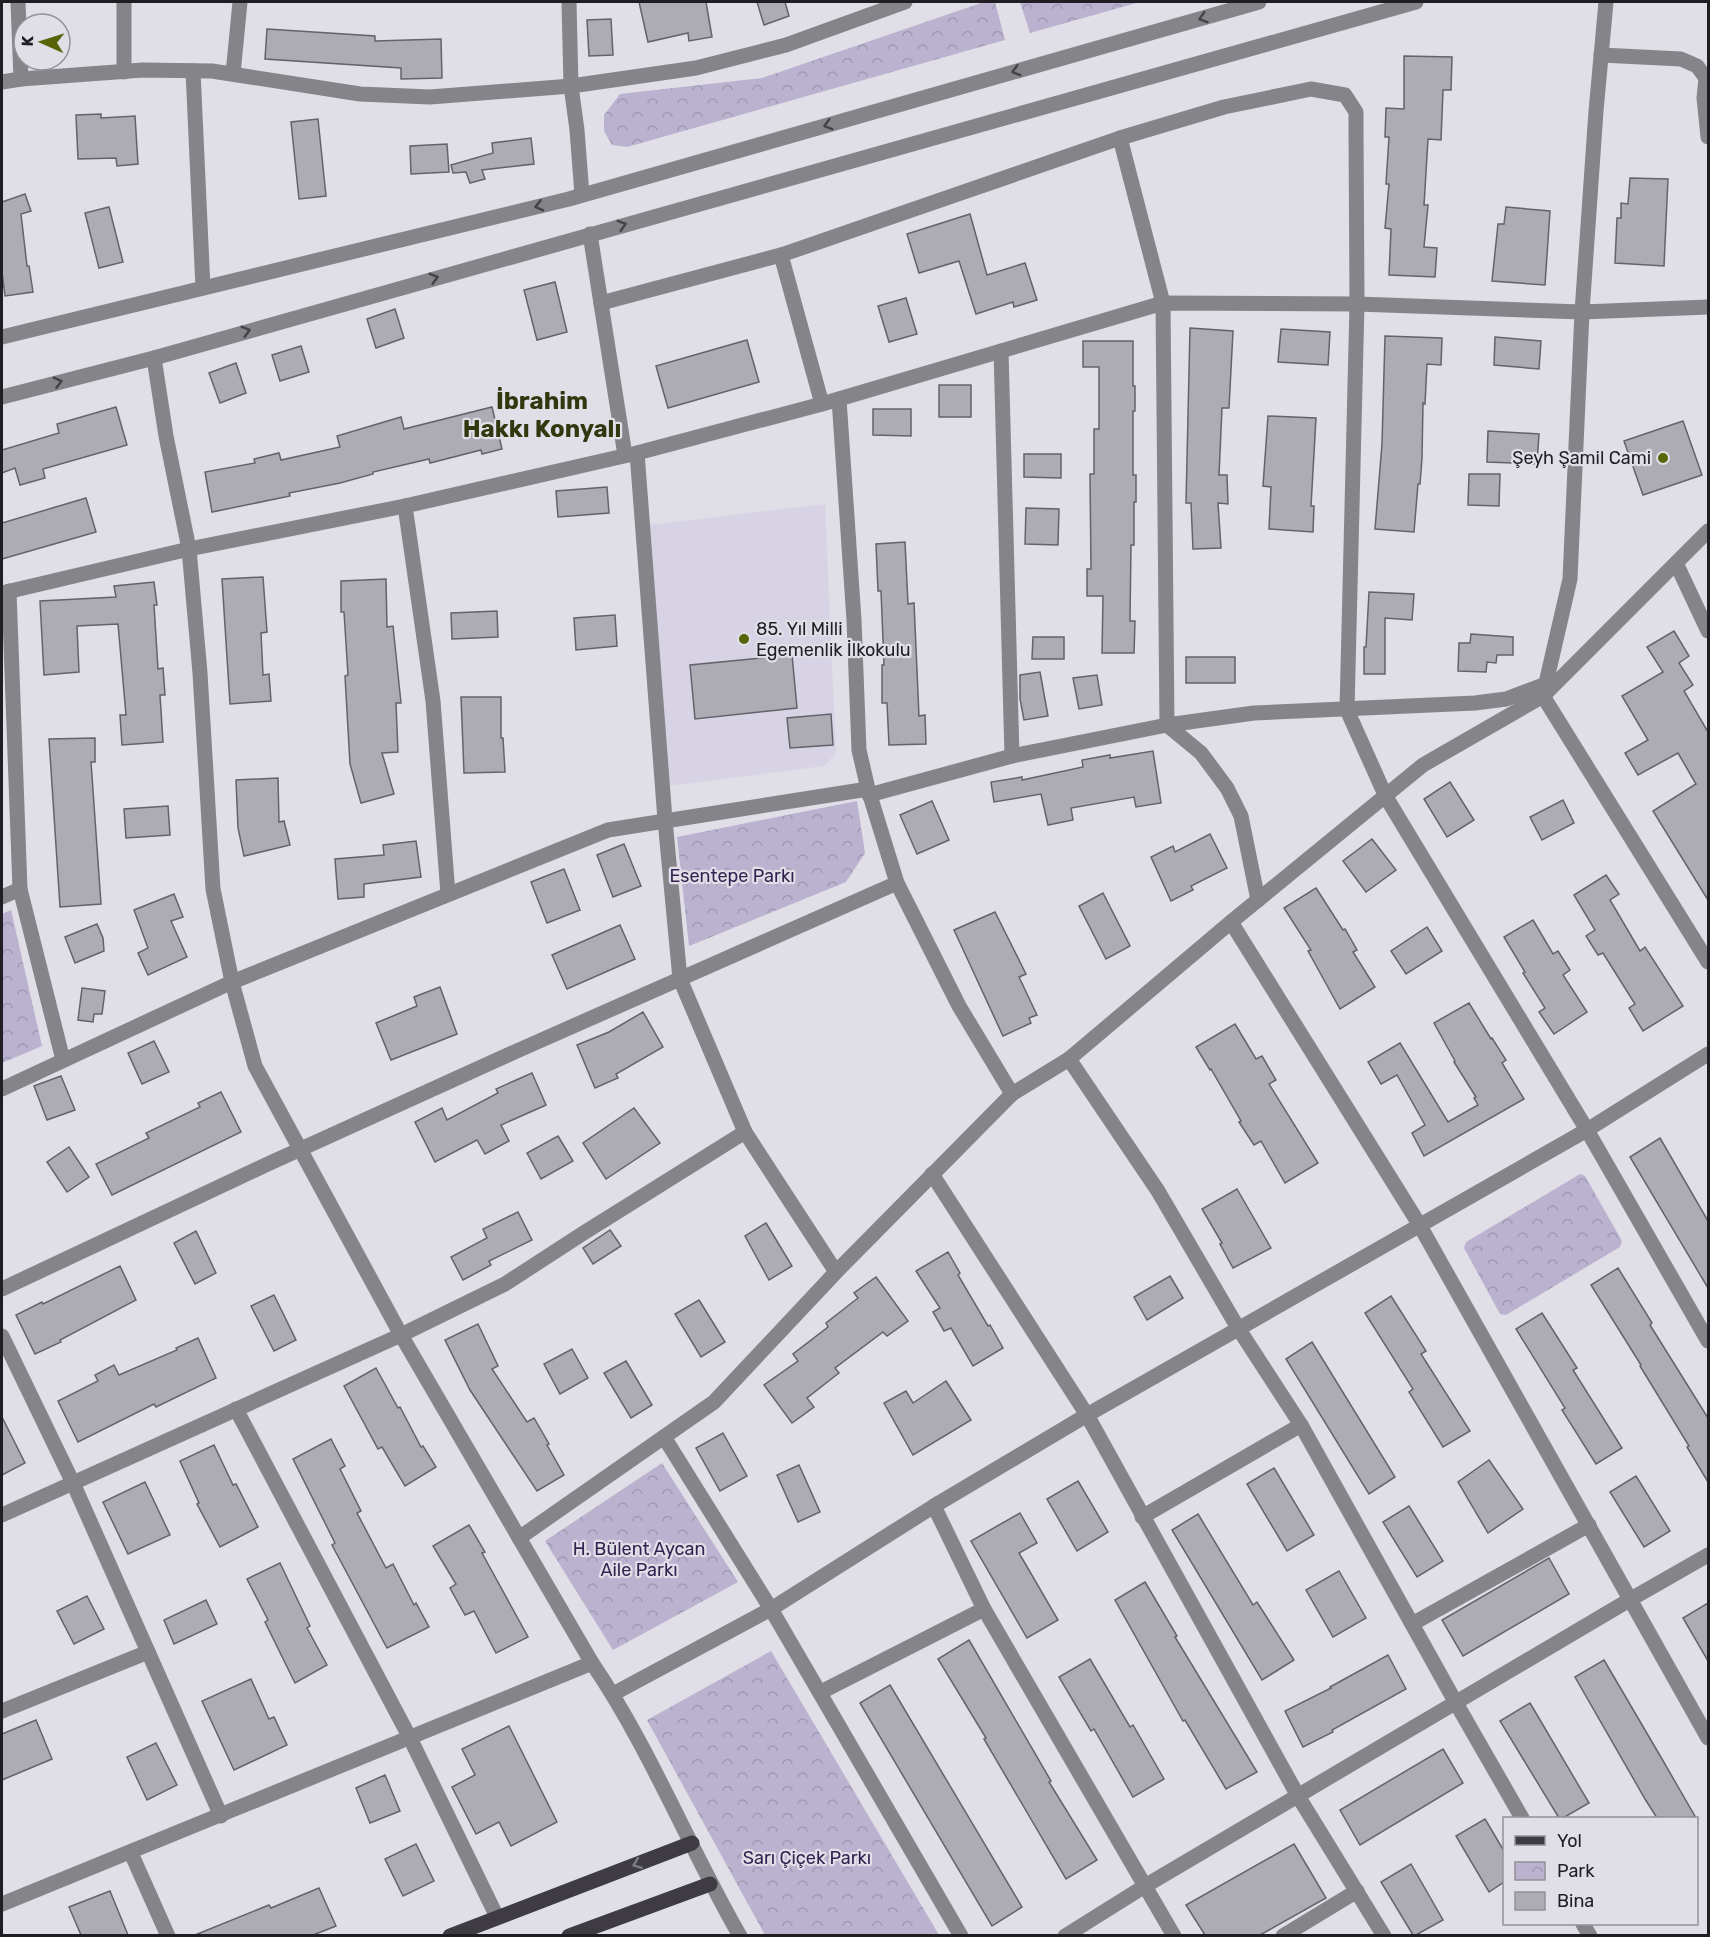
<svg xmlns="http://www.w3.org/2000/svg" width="1710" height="1937" font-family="Rubik,sans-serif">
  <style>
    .built { fill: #d8d3e4 }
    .park { fill: url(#park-crowns) }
    .building { fill: #adabb4; stroke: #64626a; stroke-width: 1.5 }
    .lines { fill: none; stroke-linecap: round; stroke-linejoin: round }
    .minor { stroke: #858488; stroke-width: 15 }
    .major { stroke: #3e3c42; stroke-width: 15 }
    .oneway { stroke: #434246 }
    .oneway2 { stroke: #7f7d84 }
    .poi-dot { fill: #576407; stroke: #e0dee7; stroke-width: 2 }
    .labels { text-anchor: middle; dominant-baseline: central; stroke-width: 4.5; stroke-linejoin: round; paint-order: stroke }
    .poi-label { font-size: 18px; fill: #1f1e22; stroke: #e0dee7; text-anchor: end }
    .park-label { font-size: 18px; fill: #342351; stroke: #e0dee7 }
    .district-label { font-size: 24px; font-weight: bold; fill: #313810; stroke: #e0dee7 }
  </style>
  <defs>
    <pattern id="park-crowns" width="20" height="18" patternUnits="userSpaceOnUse" patternTransform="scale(1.5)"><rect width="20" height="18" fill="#bbb2d0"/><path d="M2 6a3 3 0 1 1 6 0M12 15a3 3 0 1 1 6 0" fill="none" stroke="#a099b2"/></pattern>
  </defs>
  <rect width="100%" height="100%" fill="#e0dee7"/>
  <!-- built -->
  <polygon class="built" points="825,504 836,753 824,766 669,786 649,525"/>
  <!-- park -->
  <g class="park">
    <polygon points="984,2 995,2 1005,40 627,147 612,145 604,131 604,115 620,94 762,78"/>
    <polygon points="1020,2 1140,2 1030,33"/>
    <polygon points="857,801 865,853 846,882 689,946 677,837"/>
    <polygon points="11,910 42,1046 2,1063 2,914"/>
    <polygon points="1580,1174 1585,1176 1622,1241 1620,1247 1506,1315 1500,1314 1464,1248 1466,1242"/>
    <polygon points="662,1463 738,1582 613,1650 545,1541"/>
    <polygon points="771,1651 939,1935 765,1935 647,1720"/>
  </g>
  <!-- building -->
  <g class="building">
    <polygon points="639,2 706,2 712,37 689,41 688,33 648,42"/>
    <polygon points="757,2 785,2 789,16 764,25"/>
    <polygon points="611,19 613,55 589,56 587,20"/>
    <polygon points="267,29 375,36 375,41 441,39 442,78 401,79 401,68 265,59"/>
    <polygon points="1404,56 1452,57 1451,90 1443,90 1441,140 1428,139 1424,205 1428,205 1424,247 1437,248 1435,277 1389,275 1391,229 1385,228 1389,184 1386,184 1389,137 1385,137 1386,108 1404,109"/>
    <polygon points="101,114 101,118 135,116 138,164 117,166 116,158 78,159 76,115"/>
    <polygon points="318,119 326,196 299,199 291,122"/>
    <polygon points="531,138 534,164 482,170 485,179 470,183 466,172 453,173 451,165 493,153 492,143"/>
    <polygon points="447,144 449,172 411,174 410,146"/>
    <polygon points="1630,178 1668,179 1664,266 1615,263 1617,218 1621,218 1621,203 1628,204"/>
    <polygon points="25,194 31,211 21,214 27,266 29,266 33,292 5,296 2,272 2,202"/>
    <polygon points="109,207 123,262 99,268 85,213"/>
    <polygon points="1506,207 1550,211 1545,285 1492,281 1498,224 1504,224"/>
    <polygon points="970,214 987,275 1025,263 1037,300 1014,307 1013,302 976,314 959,261 919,273 907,234"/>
    <polygon points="555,282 567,332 537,340 524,290"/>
    <polygon points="906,298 917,334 889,342 878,306"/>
    <polygon points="395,309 404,338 376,348 367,319"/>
    <polygon points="1190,328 1233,331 1229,408 1222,408 1219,475 1227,475 1228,504 1218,503 1221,548 1193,549 1191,503 1186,503"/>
    <polygon points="1281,329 1330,332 1328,365 1278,362"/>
    <polygon points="1385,336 1442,338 1441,365 1427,364 1425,404 1423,403 1422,458 1420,484 1418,484 1414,532 1375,529 1382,444"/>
    <polygon points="1495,337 1541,341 1539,369 1494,365"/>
    <polygon points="747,340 759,382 668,408 656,366"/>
    <polygon points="1083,341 1133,341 1133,386 1135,386 1135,411 1133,411 1133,475 1136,475 1136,502 1134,502 1134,545 1131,545 1130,621 1135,621 1134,653 1102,653 1103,596 1087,596 1087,569 1091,569 1090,474 1094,474 1094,429 1099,429 1099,367 1083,367"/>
    <polygon points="301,346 309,372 280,381 272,355"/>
    <polygon points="236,363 246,393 220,403 209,373"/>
    <rect x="939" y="385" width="32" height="32"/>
    <polygon points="116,407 127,445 43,469 45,478 20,485 15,468 2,473 2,450 59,433 57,424"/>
    <polygon points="492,407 502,449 482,454 481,450 430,463 429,459 373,472 373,474 340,483 289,493 290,496 212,512 205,472 255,463 254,459 279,453 281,460 340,447 337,436 401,417 404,429"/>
    <polygon points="873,409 911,409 911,436 873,435"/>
    <polygon points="1268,416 1316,418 1311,506 1314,506 1313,532 1269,529 1271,487 1263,486"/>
    <polygon points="1683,421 1702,475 1643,495 1624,441"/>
    <polygon points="1488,431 1539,434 1537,464 1487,462"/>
    <polygon points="1024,454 1061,454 1061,478 1024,477"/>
    <polygon points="1469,474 1500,474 1499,506 1468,505"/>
    <polygon points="607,487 609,513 558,517 556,491"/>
    <polygon points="86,498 96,532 2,559 2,523"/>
    <polygon points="1026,508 1059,509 1058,545 1025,544"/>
    <polygon points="905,542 908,604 914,603 919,716 925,715 926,744 889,745 887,703 882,703 882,665 884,665 881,591 878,591 876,544"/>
    <polygon points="263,577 267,632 261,633 263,675 269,674 271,701 230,704 222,579"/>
    <polygon points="386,579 387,627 393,626 401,703 396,703 398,752 382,753 394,794 361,803 350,764 345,676 348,675 344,612 341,612 341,581"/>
    <polygon points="154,582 157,605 154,605 158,669 163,668 165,695 160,695 163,742 122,745 120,715 126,715 118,624 77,626 79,672 44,675 40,601 116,597 114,586"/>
    <polygon points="1369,592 1414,594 1412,620 1385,618 1385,674 1364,674 1364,647 1366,647"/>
    <polygon points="497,611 498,637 452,639 451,613"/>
    <polygon points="615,615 617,646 576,650 574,618"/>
    <polygon points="1674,631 1689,656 1679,663 1693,685 1684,691 1708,732 1708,900 1653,811 1696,784 1678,753 1638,775 1625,753 1648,740 1622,696 1663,672 1647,647"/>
    <polygon points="1471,634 1513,637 1513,655 1497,655 1496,663 1487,662 1486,672 1458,671 1459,643 1470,643"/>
    <polygon points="1033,637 1064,637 1064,659 1032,659"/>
    <polygon points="792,655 797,708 695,719 690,665"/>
    <rect x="1186" y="657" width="49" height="26"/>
    <polygon points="1040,672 1048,716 1024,720 1020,699 1020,675"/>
    <polygon points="1097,675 1102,705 1079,709 1073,678"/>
    <polygon points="461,697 501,697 501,738 503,738 505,772 464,773"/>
    <polygon points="831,714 833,745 790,748 787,718"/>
    <polygon points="95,738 95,762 91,762 101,904 60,907 49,739"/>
    <polygon points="1153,751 1161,803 1136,807 1134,797 1071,808 1073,820 1048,825 1041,794 994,802 991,782 1022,777 1022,780 1083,767 1082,760 1110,755 1110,758"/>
    <polygon points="278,778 279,822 284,821 290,845 244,856 238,828 236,780"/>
    <polygon points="1450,782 1474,820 1447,837 1424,799"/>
    <polygon points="1563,800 1574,823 1542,840 1530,817"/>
    <polygon points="932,801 949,840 917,854 900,815"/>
    <polygon points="168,806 170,835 126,838 124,809"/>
    <polygon points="1210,834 1227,868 1191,886 1193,890 1171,901 1151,857 1173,846 1175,852"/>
    <polygon points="1372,839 1396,870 1366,892 1343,861"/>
    <polygon points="416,841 421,877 364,884 364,897 338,899 335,859 384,855 383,845"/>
    <polygon points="624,844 641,886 613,897 597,855"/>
    <polygon points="564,869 580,910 547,923 531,882"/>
    <polygon points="1606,875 1619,894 1610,900 1640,951 1645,947 1683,1006 1643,1031 1629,1008 1635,1004 1603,953 1598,955 1586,936 1595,930 1574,895"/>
    <polygon points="1316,888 1343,930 1345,929 1357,950 1353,952 1375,987 1340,1009 1308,951 1311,950 1284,908"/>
    <polygon points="1103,893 1130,946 1106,959 1079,906"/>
    <polygon points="174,894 183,917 171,921 187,957 148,975 138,953 148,948 134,910"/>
    <polygon points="995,912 1026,974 1019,977 1037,1015 1029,1018 1031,1023 1003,1036 954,930"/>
    <polygon points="1533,920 1553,954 1558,951 1570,970 1563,975 1587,1012 1554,1034 1539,1012 1545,1008 1523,973 1525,972 1504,937"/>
    <polygon points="97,924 103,938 104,951 75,963 65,937"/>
    <polygon points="620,925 635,959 567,989 552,955"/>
    <polygon points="1427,927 1442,951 1406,974 1391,951"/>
    <polygon points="440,987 457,1034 391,1060 376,1023 417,1006 414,997"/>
    <polygon points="82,988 105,991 102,1014 94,1014 93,1022 78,1020"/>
    <polygon points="1469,1003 1491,1039 1492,1038 1506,1060 1502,1063 1524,1099 1424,1156 1412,1133 1425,1125 1397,1075 1381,1084 1368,1062 1400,1043 1448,1122 1478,1105 1474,1098 1476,1097 1454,1062 1455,1061 1434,1023"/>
    <polygon points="643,1012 663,1047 616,1074 618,1078 595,1088 577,1045 609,1032"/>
    <polygon points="1235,1024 1256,1059 1262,1056 1276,1080 1269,1084 1318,1163 1285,1183 1261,1141 1254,1145 1239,1122 1241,1121 1211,1069 1210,1070 1196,1047"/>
    <polygon points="154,1041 169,1072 142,1084 128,1053"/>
    <polygon points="532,1073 546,1105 501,1125 509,1141 485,1154 477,1140 435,1162 415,1122 442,1108 447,1120 498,1093 496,1089"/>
    <polygon points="61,1076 75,1110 47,1120 34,1086"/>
    <polygon points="221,1092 241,1132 112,1195 96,1164 149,1138 146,1133 200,1107 198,1103"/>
    <polygon points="634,1108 660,1143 606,1179 583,1143"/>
    <polygon points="558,1136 573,1161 541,1179 527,1153"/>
    <polygon points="1660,1138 1708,1221 1708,1288 1630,1157"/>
    <polygon points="69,1147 89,1177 67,1192 47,1162"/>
    <polygon points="1237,1189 1271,1248 1233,1268 1220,1244 1222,1243 1202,1209"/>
    <polygon points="518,1212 532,1240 489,1261 491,1265 463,1280 451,1257 487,1238 483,1229"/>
    <polygon points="766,1223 792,1266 769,1280 745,1236"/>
    <polygon points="610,1230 621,1246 593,1264 583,1248"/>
    <polygon points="196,1231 216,1273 195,1284 174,1243"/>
    <polygon points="948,1252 960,1273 958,1275 988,1326 990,1325 1003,1348 973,1366 951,1328 944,1331 933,1312 940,1308 916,1271"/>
    <polygon points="120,1266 136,1300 60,1340 61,1342 35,1354 16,1315 42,1302 43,1304"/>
    <polygon points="1618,1268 1652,1323 1650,1325 1708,1418 1708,1482 1687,1447 1689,1446 1640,1366 1641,1365 1591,1285"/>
    <polygon points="1170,1276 1183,1298 1147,1320 1134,1297"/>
    <polygon points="876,1277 908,1321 887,1336 883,1332 835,1368 839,1373 807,1398 814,1407 792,1423 764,1385 798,1361 793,1354 828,1327 826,1323 858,1298 854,1293"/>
    <polygon points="274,1295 296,1340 274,1351 251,1306"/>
    <polygon points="1391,1296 1426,1351 1421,1354 1470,1431 1443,1447 1409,1392 1413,1389 1365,1313"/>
    <polygon points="699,1300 725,1342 701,1357 675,1314"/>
    <polygon points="1542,1313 1577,1368 1573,1370 1622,1448 1596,1464 1562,1410 1565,1408 1516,1329"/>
    <polygon points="478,1324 498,1366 492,1369 527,1422 534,1418 549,1444 547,1445 564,1475 537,1491 470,1390 445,1340"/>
    <polygon points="198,1338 216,1378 156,1407 154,1404 78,1442 58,1401 98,1381 95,1375 114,1365 119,1375 177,1350 176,1348"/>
    <polygon points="1312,1342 1395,1477 1369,1494 1286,1359"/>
    <polygon points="572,1349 588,1378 560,1394 544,1364"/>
    <polygon points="626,1361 652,1405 631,1418 604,1373"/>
    <polygon points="376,1368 398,1408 400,1407 421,1447 423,1446 436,1467 405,1486 382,1447 378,1449 344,1386"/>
    <polygon points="946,1381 971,1420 913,1455 884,1403 906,1391 913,1403"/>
    <polygon points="2,1417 25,1463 2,1475"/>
    <polygon points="723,1433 747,1476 720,1491 696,1448"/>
    <polygon points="331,1439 345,1466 340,1469 361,1511 357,1513 386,1568 393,1564 414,1605 416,1603 429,1627 387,1648 332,1545 335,1543 293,1459"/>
    <polygon points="214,1445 233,1485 236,1484 258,1527 220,1547 197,1504 199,1503 180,1461"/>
    <polygon points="1489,1460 1523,1509 1488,1533 1458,1482"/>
    <polygon points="799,1465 820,1512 798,1522 777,1475"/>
    <polygon points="1274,1468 1314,1535 1287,1551 1247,1484"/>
    <polygon points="1636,1476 1670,1531 1644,1547 1610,1492"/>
    <polygon points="1078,1481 1108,1532 1077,1551 1047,1499"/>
    <polygon points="145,1482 170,1535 128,1554 103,1502"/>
    <polygon points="1409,1506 1443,1561 1417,1577 1383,1522"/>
    <polygon points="1020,1513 1037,1543 1019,1553 1058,1620 1027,1638 971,1541"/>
    <polygon points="1198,1514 1253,1605 1257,1602 1294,1660 1262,1680 1172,1530"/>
    <polygon points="469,1525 485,1552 482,1553 528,1637 496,1653 474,1611 465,1615 450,1588 456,1584 433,1546"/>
    <polygon points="1549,1558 1569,1594 1463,1656 1442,1620"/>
    <polygon points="280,1563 310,1626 307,1628 327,1665 295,1683 265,1622 268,1620 247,1579"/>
    <polygon points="1339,1571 1366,1618 1333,1637 1306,1590"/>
    <polygon points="1145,1582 1177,1636 1175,1637 1257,1772 1226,1789 1185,1720 1183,1721 1115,1600"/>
    <polygon points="87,1596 104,1629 74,1644 57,1611"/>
    <polygon points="206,1600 217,1624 174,1644 164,1620"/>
    <polygon points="1708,1603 1708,1661 1683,1618"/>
    <polygon points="969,1640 1051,1781 1049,1782 1097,1860 1066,1879 984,1739 986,1738 938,1659"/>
    <polygon points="1388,1655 1406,1689 1332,1730 1333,1732 1303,1747 1285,1711 1331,1688 1330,1687"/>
    <polygon points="1090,1659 1130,1727 1133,1725 1164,1779 1133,1797 1094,1729 1091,1731 1059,1677"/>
    <polygon points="1604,1660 1662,1759 1696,1818 1657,1818 1645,1799 1575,1677"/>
    <polygon points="251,1679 269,1719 274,1717 287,1745 234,1770 202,1701"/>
    <polygon points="890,1685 1022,1907 992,1926 860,1703"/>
    <polygon points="1530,1703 1589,1803 1563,1818 1559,1818 1500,1721"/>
    <polygon points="36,1720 52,1759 2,1780 2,1734"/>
    <polygon points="509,1726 557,1822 511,1846 499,1822 476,1834 452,1787 475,1775 462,1749"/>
    <polygon points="156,1743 177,1785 147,1800 127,1757"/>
    <polygon points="1443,1749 1463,1783 1360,1845 1340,1810"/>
    <polygon points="385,1775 400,1811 370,1823 356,1788"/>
    <polygon points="1485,1819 1504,1851 1504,1882 1489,1892 1456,1836"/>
    <polygon points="416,1844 434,1881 403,1896 385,1859"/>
    <polygon points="1294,1844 1326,1898 1260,1935 1205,1935 1186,1905"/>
    <polygon points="1411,1864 1443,1920 1416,1935 1413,1935 1381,1882"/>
    <polygon points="319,1888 336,1926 313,1935 195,1935 269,1905 271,1908"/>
    <polygon points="110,1891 128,1935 81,1935 69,1907"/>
  </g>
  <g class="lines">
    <!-- minor -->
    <g class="minor">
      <polyline points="18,2 21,79"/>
      <polyline points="124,2 124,72"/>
      <polyline points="569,2 571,86 577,130 582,195"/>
      <polyline points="1606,2 1596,111 1582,312 1570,579 1543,696 1708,962"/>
      <polyline points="1601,55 1681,59 1697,66 1706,78"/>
      <polyline points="193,71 203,288"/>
      <polyline points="233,74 240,2"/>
      <polyline points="1708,76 1706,78 1704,98 1708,137"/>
      <polyline points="2,82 21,79 143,70 212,71 360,94 430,97 571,86 696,68 786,45 905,2"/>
      <polyline points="1120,138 1163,303 1167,725 1201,753 1227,788 1241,816 1258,900"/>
      <polyline points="590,234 625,455"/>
      <polyline points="781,255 822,404"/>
      <polyline points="601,303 781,255 1120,138 1224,107 1311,89 1345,95 1356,112 1356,129 1357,304 1347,710 1386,797 1587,1130 1708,1341"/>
      <polyline points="2,337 569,199 1259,2"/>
      <polyline points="1001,351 1012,756"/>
      <path d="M 154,358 L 166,436 L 189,549 L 200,673 L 213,889 L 232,982 L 255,1066 L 401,1335 L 592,1663 C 650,1748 688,1846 740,1936"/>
      <polyline points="2,397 154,358 1416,2"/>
      <polyline points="839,399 854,620 859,750 868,789 897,883 959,1006 1012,1094"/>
      <polyline points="637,453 665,820 680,979 745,1132 836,1272"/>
      <polyline points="405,506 433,701 448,894"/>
      <polyline points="1676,563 1708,631"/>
      <polyline points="9,591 20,889 63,1060"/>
      <polyline points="2,593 189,549 405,506 637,453 822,404 1163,303 1357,304 1582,312 1708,307"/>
      <polyline points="869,795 1012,756 1167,725 1254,713 1475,703 1506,699 1546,684"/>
      <polyline points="2,897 20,889"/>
      <polyline points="1231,922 1419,1224 1708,1738"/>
      <polyline points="1069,1059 1158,1191 1238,1328 1301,1425 1456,1703 1522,1818"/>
      <polyline points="2,1089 232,982 608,830 868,789"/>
      <polyline points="932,1174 1087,1415 1298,1796 1384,1936"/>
      <polyline points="2,1289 270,1163 519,1050 897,883"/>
      <polyline points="2,1336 73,1483 221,1816"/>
      <polyline points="236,1409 410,1738 497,1917"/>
      <polyline points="664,1437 771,1609 961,1936"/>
      <polyline points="934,1506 984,1609 1174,1936"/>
      <polyline points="2,1515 401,1335 505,1284 582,1234 745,1132"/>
      <polyline points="1142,1517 1301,1425"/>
      <polyline points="519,1538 714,1402 836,1272 1012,1094 1069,1059 1231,922 1423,765 1543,696 1708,531"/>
      <polyline points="1412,1624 1589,1525"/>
      <polyline points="821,1692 984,1609"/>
      <polyline points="613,1694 771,1609 934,1506 1087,1415 1587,1130 1708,1054"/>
      <polyline points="2,1711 148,1652"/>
      <polyline points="131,1853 168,1936"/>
      <polyline points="2,1904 592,1663"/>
      <polyline points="1583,1924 1590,1936"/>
      <polyline points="1065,1936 1145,1886 1631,1599 1708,1555"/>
      <polyline points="1283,1936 1357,1891"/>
    </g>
    <!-- major -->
    <g class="major">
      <polyline points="450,1936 692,1843"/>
      <polyline points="569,1936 710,1884"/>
    </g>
  </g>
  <!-- one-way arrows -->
  <defs><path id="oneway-chevron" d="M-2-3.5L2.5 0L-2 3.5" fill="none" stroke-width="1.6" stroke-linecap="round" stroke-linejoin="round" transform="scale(1.5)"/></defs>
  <g class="oneway">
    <use href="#oneway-chevron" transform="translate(1203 18) rotate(164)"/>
    <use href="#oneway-chevron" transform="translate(1016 71) rotate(164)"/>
    <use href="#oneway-chevron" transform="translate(828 125) rotate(164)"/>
    <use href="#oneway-chevron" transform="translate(539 206) rotate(166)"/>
    <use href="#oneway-chevron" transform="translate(622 225) rotate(-16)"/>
    <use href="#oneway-chevron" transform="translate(434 278) rotate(-16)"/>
    <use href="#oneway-chevron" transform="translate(246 331) rotate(-16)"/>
    <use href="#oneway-chevron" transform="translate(58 382) rotate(-14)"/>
  </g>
  <use class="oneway2" href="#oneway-chevron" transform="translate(637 1864) rotate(159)"/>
  <!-- markers -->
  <g class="poi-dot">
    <circle cx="1663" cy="458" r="6"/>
    <circle cx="744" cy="639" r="6"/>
  </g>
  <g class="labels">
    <!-- poi labels -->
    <g class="poi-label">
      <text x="1651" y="458">Şeyh Şamil Cami</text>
      <text x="756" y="629" text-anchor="start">85. Yıl Milli<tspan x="756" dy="21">Egemenlik İlkokulu</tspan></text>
    </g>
    <!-- park labels -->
    <g class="park-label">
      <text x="732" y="876">Esentepe Parkı</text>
      <text x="639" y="1549">H. Bülent Aycan<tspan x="639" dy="21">Aile Parkı</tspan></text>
      <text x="807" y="1858">Sarı Çiçek Parkı</text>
    </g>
    <!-- district labels -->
    <g class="district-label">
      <text x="542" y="401">İbrahim<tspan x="542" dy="28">Hakkı Konyalı</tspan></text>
    </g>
  </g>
  <!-- border -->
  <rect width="1710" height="1937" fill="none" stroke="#1f1e22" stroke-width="6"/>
  <!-- legend -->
  <rect x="1503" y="1817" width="195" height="108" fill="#e0dee7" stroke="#939198" stroke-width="1.5"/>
  <rect x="1515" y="1836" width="30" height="9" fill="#3e3c42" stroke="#939198" stroke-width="1.5"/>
  <text x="1557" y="1847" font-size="18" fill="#1f1e22">Yol</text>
  <rect x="1515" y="1862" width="30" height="18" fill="url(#park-crowns)" stroke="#939198" stroke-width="1.5"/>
  <text x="1557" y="1877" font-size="18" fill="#1f1e22">Park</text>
  <rect x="1515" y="1892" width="30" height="18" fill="#adabb4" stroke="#939198" stroke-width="1.5"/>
  <text x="1557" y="1907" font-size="18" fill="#1f1e22">Bina</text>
  <!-- north arrow -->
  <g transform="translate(42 42) rotate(273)"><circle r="28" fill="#e0dee7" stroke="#939198" stroke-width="1.5"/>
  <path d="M0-4.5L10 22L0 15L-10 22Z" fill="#576407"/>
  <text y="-9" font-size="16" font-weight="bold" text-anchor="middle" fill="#1f1e22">K</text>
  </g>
</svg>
